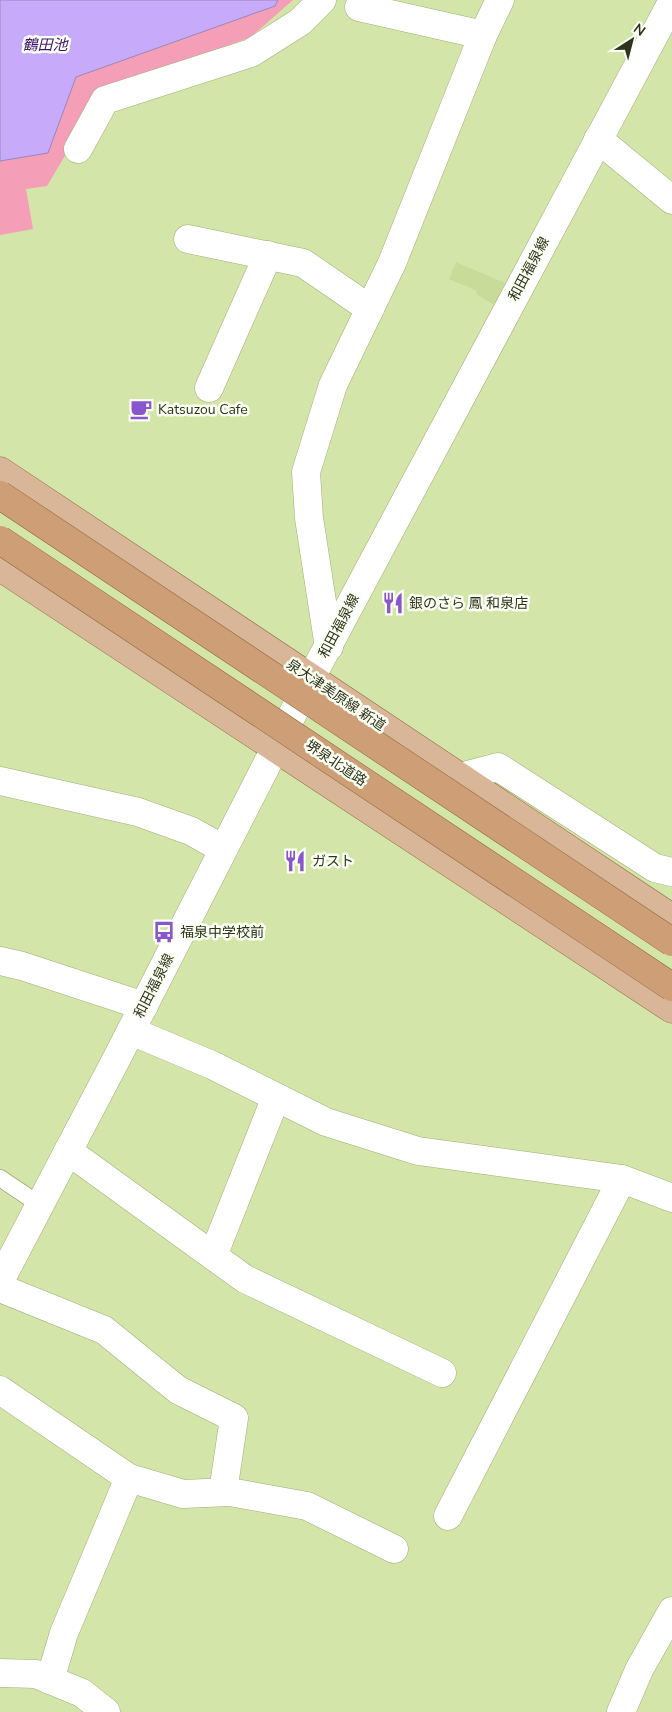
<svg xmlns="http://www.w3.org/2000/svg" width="672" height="1712" font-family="'Nunito Sans','Noto Sans JP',sans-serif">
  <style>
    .built { fill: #c9db98 }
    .green { fill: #f59eb8 }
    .water { fill: #c7aafa; stroke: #9987b7 }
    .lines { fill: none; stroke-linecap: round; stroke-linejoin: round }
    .service-casing { stroke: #a0af75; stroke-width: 18 }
    .minor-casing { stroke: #a0af75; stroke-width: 29 }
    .secondary-casing { stroke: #a0af75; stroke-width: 29 }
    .primary-casing { stroke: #8e6940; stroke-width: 29 }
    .service { stroke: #fff; stroke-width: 16 }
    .minor { stroke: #fff; stroke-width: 28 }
    .secondary { stroke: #fff; stroke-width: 28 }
    .primary { stroke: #dab698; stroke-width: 28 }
    .trunk-bridge-casing { stroke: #8e6940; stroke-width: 29; stroke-linecap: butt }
    .trunk-bridge { stroke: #ce9e76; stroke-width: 28 }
    .labels { text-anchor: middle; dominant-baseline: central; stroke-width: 5; stroke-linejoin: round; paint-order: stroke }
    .street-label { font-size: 14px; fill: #2e341c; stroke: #fbfff3 }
    .poi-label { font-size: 14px; fill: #2e341c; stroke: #fbfff3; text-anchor: start }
    .water-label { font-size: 15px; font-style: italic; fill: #41146f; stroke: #fbfff3 }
  </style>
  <rect width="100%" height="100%" fill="#d4e5a9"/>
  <!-- built -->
  <polygon class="built" points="456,262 505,283 494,305 476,294 477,291 449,279"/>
  <!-- green -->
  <polygon class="green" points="0,0 293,0 251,37 103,92 47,186 26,189 33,229 0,235"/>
  <!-- water -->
  <polygon class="water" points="0,0 278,0 275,6 76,77 48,153 0,161"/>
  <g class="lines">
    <!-- service casing -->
    <g class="service-casing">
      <polyline id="service" points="0,1178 40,1205"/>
    </g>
    <!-- minor casing -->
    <g class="minor-casing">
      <g id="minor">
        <polyline points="359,7 483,35"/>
        <polyline points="598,139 672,200"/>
        <polyline points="78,149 105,100 251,53 300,22 322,0"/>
        <polyline points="188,239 303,263 370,309"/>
        <polyline points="209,388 268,255"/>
        <polyline points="329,647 309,518 306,472 333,385 392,263 483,35 500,0"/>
        <polyline points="460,777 498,767 655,868 672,872"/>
        <polyline points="0,781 138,812 191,831 223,849"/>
        <polyline points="0,961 22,966 144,1006"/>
        <polyline points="131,1031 212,1065 326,1122 418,1151 622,1179 672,1198"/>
        <polyline points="68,1151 245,1279 442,1373"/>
        <polyline points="213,1256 276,1097"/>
        <polyline points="0,1288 104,1330 178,1390 234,1418 223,1492"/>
        <polyline points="0,1390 129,1478 183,1494 230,1492 307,1506 394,1549"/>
        <polyline points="448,1516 622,1179"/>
        <polyline points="0,1673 36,1674 82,1693 106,1712"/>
        <polyline points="50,1680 64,1633 129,1478"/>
      </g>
    </g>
    <!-- secondary casing -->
    <g class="secondary-casing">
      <g id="secondary">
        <polyline points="0,1281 119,1054 311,678 672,2"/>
        <polyline points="621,1712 639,1670 672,1611"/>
      </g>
    </g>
    <!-- primary casing -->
    <g class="primary-casing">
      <g id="primary">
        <polyline points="0,471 672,918"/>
        <polyline points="0,567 672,1009"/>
      </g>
    </g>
    <!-- service -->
    <use href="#service" class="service"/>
    <!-- minor -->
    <use href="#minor" class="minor"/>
    <!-- secondary -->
    <use href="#secondary" class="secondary"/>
    <!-- primary -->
    <use href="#primary" class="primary"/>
    <!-- trunk-bridge casing -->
    <g class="trunk-bridge-casing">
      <g id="trunk-bridge">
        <polyline points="0,495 672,942"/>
        <polyline points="0,540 672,987"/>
      </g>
    </g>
    <!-- trunk-bridge -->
    <use href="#trunk-bridge" class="trunk-bridge"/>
  </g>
  <!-- icons -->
  <defs>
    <g id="cafe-bare" transform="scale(1.725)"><path d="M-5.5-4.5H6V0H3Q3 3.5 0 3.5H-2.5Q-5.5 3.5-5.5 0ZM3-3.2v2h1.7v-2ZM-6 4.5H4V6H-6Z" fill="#8a56ce" stroke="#fbfff3" stroke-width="2.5" paint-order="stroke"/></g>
    <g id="restaurant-bare" transform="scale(1.725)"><path d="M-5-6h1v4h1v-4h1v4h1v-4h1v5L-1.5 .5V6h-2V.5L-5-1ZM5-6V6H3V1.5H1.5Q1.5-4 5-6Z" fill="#8a56ce" stroke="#fbfff3" stroke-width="2.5" paint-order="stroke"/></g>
    <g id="bus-bare" transform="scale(1.725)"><path d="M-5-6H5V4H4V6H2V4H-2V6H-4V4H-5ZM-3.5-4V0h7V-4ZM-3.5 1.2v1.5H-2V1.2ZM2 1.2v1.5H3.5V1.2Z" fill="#8a56ce" stroke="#fbfff3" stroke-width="2.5" paint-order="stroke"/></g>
  </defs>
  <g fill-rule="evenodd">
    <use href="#cafe-bare" x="141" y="409"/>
    <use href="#restaurant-bare" x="393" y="603"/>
    <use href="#restaurant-bare" x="295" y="861"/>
    <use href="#bus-bare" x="164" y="932"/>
  </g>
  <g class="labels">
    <!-- street labels -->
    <g class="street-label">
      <text transform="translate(529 269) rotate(-62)">和田福泉線</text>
      <text transform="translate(339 626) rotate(-62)">和田福泉線</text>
      <text transform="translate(336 695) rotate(34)">泉大津美原線 新道</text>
      <text transform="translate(336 763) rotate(34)">堺泉北道路</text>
      <text transform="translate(154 986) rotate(-63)">和田福泉線</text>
    </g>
    <!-- poi labels -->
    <g class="poi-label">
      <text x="158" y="409">Katsuzou Cafe</text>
      <text x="409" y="603">銀のさら 鳳 和泉店</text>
      <text x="312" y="861">ガスト</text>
      <text x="180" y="932">福泉中学校前</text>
    </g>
    <!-- water labels -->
    <g class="water-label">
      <text x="45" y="45">鶴田池</text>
    </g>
  </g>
  <!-- north arrow -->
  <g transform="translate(632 40) rotate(36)" stroke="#fbfff3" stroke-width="4" paint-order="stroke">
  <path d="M0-4L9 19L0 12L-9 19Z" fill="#2e341c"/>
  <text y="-8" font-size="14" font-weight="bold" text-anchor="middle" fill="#2e341c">N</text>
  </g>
</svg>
